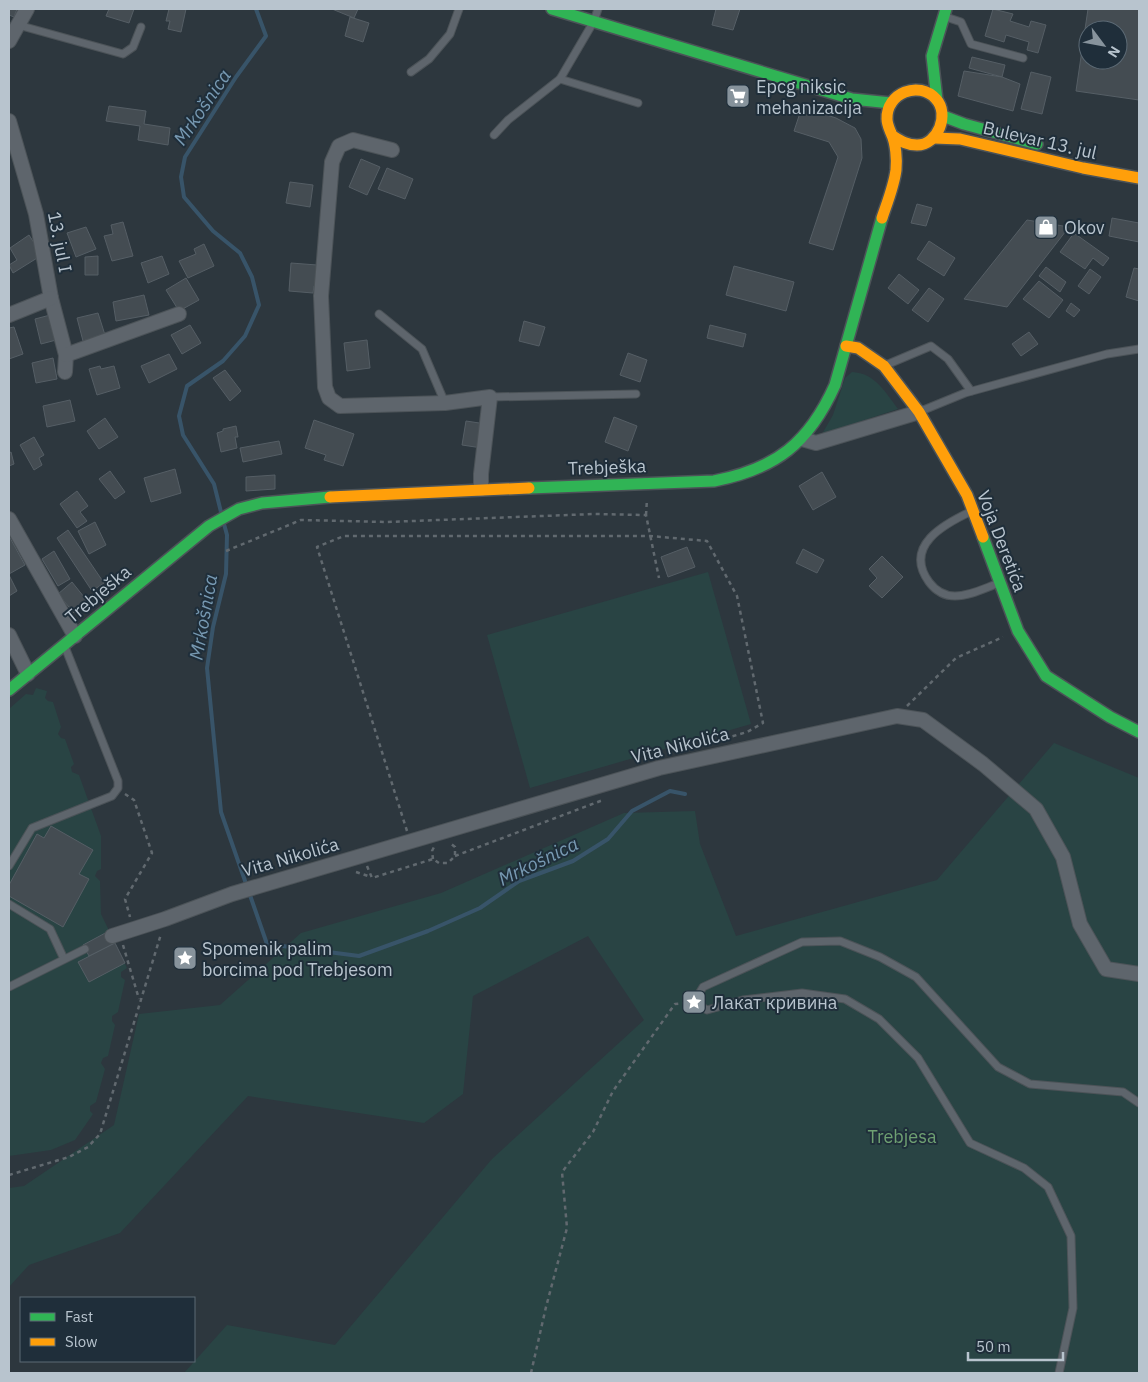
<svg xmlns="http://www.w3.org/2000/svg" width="1148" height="1382" font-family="'IBM Plex Sans',sans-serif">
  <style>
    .green { fill: #294444 }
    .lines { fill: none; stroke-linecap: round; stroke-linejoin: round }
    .stream { stroke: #385469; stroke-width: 4 }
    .building { fill: #444c52; stroke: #555e65; fill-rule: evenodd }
    .lane-casing { stroke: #4c5358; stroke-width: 9 }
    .street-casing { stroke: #4c5358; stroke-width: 16 }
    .fast-casing { stroke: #4c5358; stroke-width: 14 }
    .slow-casing { stroke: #4c5358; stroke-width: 14 }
    .path { stroke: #61696f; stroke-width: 2.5; stroke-dasharray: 4 4; stroke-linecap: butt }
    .lane { stroke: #5e656c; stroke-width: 7 }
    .street { stroke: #5e656c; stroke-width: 14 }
    .fast { stroke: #30b455; stroke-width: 11 }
    .slow { stroke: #ff9f0a; stroke-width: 11 }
    .labels { text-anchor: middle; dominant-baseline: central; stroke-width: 4; stroke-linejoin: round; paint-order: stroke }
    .poi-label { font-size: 18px; fill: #b8c4ce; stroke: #1f2e3a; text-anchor: start }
    .street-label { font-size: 18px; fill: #b8c4ce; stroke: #1f2e3a }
    .park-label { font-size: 18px; fill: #6ea072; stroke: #1f2e3a }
    .water-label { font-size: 19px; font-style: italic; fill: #7799b2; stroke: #1f2e3a }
  </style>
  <rect width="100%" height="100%" fill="#2d373e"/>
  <!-- green -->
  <g class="green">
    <path d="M 852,372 C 875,373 885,392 898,409 L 822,434 L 833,415 L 845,378 Z"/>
    <polygon points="708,572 751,724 530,788 487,635"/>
    <polygon points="36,688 47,691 45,698 48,701 53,702 61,727 58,734 61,738 65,739 74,764 71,767 72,772 79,775 101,836 101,869 97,871 95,876 100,881 101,914 127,968 121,972 121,977 125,980 118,1012 112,1016 112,1021 115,1025 108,1056 103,1058 101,1063 105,1069 96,1102 90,1106 90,1111 93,1114 75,1140 51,1150 9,1156 9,709 26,694 33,695"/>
    <polygon points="1054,743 1139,778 1139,1373 184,1373 227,1325 335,1345 492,1159 644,1020 588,936 473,996 463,1094 424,1123 248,1096 120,1233 29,1265 9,1287 9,1188 24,1186 114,1125 139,1014 220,1005 301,933 441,893 624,813 695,811 700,844 736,936 937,880"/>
  </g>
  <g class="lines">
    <!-- stream -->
    <g class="stream">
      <polyline points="221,512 214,484 183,435 179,416 187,386 223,361 245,336 259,305 252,277 240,253 213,231 184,197 181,177 185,157 236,77 266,36 256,9"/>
      <polyline points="224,524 227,535 226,574 213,627 207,668 221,812 267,944 359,956 428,931 480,908 519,881 573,861 608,839 632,811 670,791 685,794"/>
    </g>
  </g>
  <!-- building -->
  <g class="building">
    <polygon points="9,9 17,9 14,17 9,15"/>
    <polygon points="109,9 134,9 129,23 106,16"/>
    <polygon points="169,9 186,9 181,32 168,29 170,21 166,21"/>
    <polygon points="332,9 358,9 354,18"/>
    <polygon points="716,9 740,9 733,30 712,25"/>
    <polygon points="993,9 1013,14 1010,21 1029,27 1031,21 1046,25 1038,53 1027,50 1029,42 1006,35 1004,42 985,36"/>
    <path d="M 1088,9 L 1139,9 L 1139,100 L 1076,91 ZM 1088,30 L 1118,30 L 1118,60 L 1088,60 Z"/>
    <polygon points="350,17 369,23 363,42 345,36"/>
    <polygon points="972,57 1005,65 1002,77 969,68"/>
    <polygon points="964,71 1002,77 1020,84 1013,111 958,96"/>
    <polygon points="1031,72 1051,77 1042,114 1021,109"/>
    <polygon points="109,106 146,111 144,124 170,128 168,145 138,140 140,126 106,121"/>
    <polygon points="802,107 836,118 855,128 861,139 862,158 833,250 809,243 838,157 829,142 794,131"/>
    <polygon points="361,159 380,167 367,195 349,187"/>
    <polygon points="387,168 413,179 405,199 378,189"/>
    <polygon points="290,182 313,185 310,207 286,203"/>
    <polygon points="917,204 932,208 926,226 911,223"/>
    <polygon points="1112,218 1139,223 1139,242 1109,236"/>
    <polygon points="1027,220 1069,227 1007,307 964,299"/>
    <polygon points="123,222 133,256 112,261 104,236 113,234 111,225"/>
    <polygon points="86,227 96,249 76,257 67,233"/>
    <polygon points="1074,233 1109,258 1103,266 1093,258 1085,269 1060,252"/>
    <polygon points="29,235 42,255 13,273 9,265 17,260 10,248"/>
    <polygon points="929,241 955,258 944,276 917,259"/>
    <polygon points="204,244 214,266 188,278 179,261 196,254 194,249"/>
    <polygon points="98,256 98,275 85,275 85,257"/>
    <polygon points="162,256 169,274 148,283 141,263"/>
    <polygon points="291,263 317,265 315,286 314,286 313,293 289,291"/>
    <polygon points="734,266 794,282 786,311 726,295"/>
    <polygon points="1046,267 1066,282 1060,292 1039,276"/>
    <polygon points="1134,268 1139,269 1139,301 1126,297"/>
    <polygon points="1090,269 1101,277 1089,294 1078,286"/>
    <polygon points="899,274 919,290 908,304 888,288"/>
    <polygon points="186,278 199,300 179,311 166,290"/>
    <polygon points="1039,281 1063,300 1049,318 1023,299"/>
    <polygon points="929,288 944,299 928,322 912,310"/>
    <polygon points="144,295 149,315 116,321 113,302"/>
    <polygon points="1071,303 1080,310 1074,317 1066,311"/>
    <polygon points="98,313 105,335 83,341 77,318"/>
    <polygon points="54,314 60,339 41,344 35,319"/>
    <polygon points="524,321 545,327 539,346 519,341"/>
    <polygon points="190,325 201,343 182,354 171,335"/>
    <polygon points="710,325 746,334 743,347 707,338"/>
    <polygon points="14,327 23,354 9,359 9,328"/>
    <polygon points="1029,332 1038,344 1021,356 1012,344"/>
    <polygon points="367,340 370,368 347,371 344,343"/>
    <polygon points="628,353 647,360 640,382 620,375"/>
    <polygon points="169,354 177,369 149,383 141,366"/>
    <polygon points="53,358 57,379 36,383 32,363"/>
    <polygon points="100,366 101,369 114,366 120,388 97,395 89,369"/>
    <polygon points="225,370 241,391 230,401 213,378"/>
    <polygon points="70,400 75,421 47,427 43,406"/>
    <polygon points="614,417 637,426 628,451 605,442"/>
    <polygon points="105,418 118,437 99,449 87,431"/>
    <polygon points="314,420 354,434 343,466 324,460 326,455 305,448"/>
    <polygon points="466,421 486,424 482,448 462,445"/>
    <polygon points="236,426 238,437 235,437 237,448 221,452 217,433 223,431 223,429"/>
    <polygon points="34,437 44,455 39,458 42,465 34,470 20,445"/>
    <polygon points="279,441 282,454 243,462 240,448"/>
    <polygon points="11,452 14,464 9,466 9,453"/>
    <polygon points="175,469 181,493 151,502 144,478"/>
    <polygon points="110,471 125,492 115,499 99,479"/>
    <polygon points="822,472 836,497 813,510 799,486"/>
    <polygon points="275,475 275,489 246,491 246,477"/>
    <polygon points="77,491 88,506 80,512 87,521 77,528 60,504"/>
    <polygon points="95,522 106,545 89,554 78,531"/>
    <polygon points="68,530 104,583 92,591 57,538"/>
    <polygon points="9,536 25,565 9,574"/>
    <polygon points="687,547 695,567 668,577 661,557"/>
    <polygon points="803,549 824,560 817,573 796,563"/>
    <polygon points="54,551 70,579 58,586 42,559"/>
    <polygon points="882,556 903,577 882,598 869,586 877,578 869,569"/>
    <polygon points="9,575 17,591 9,596"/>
    <polygon points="72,582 88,602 74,613 58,594"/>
    <polygon points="51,826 93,850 79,874 89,879 63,927 9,896 9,885 37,834 44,838"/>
    <polygon points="109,931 115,943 89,956 83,945"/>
    <polygon points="115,943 125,963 89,982 78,962"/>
  </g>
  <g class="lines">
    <!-- lane casing -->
    <g class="lane-casing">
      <g id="lane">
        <polyline points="946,17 961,22 971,44 1023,58"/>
        <polyline points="18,25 123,54 133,47 141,27"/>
        <polyline points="411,72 429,59 450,34 459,9"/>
        <polyline points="560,79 638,103"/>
        <polyline points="494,135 508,120 560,79 594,21 598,9"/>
        <polyline points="379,314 422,349 445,403"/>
        <polyline points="886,365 931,346 948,359 971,391"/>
        <polyline points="490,397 636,394"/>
        <polyline points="921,411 965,393 1107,354 1139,349"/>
        <path d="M 972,511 C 944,524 903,546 929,582 C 935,590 944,596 955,596 C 970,596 985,588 999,583"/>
        <polyline points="9,866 32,828 112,796 118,788 118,781 65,647"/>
        <polyline points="9,904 50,929 64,959"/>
        <polyline points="9,987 85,949"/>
        <polyline points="1059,1373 1073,1308 1071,1236 1048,1187 1024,1168 970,1143 918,1058 879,1019 845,999 802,993 743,1000 707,1010 694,1002 703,987 802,942 840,941 880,957 916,977 998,1067 1030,1084 1123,1092 1139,1103"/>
      </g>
    </g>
    <!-- street casing -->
    <g class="street-casing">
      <g id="street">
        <polyline points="9,41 27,9"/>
        <polyline points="9,121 36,214 51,298 66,355 65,372"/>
        <polyline points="392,150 353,140 339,146 332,162 321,296 325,387 329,398 340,406 445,403 490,397 481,474 481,489"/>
        <polyline points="9,315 51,298"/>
        <polyline points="66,355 179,314"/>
        <polyline points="802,439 816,443 919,412"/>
        <polyline points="9,519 75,636"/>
        <polyline points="9,635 28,674"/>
        <polyline points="112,936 165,919 232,894 659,768 897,716 923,720 983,764 1036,809 1063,857 1080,924 1106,969 1139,974"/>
      </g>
    </g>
    <!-- fast casing -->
    <g class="fast-casing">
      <g id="fast">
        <polyline points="552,9 852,99 891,103"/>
        <polyline points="937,100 932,56 946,9"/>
        <polyline points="943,116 964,124 1037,144"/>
        <path d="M 529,488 L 714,481 C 776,469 809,443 835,385 L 882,218"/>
        <polyline points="983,537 1018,631 1046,676 1110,717 1139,732"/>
        <polyline points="9,690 209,526 239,509 262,503 330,497"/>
      </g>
    </g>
    <!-- slow casing -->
    <g class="slow-casing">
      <g id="slow">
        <polyline points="934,138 960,139 1083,168 1139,178"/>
        <path d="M 882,218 C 887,203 894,186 896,170 C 897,160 896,143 891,133 C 889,128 887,124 887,119 C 886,93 919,80 936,99 C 950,114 938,145 917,145 C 907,145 901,141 893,136"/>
        <polyline points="846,346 858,348 884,366 919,412 967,495 983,537"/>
        <polyline points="330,497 529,488"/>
      </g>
    </g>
    <!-- path -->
    <g class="path">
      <polyline points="646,515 647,499"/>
      <polyline points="226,551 301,520 387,522 594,514 646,515 659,578"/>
      <polyline points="907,706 956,658 1003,637"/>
      <polyline points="125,794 134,800 152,853 125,899 130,917"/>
      <polyline points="407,831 317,547 344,536 650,536 707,541 737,596 763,723 747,732 716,741"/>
      <polyline points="455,856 603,800"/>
      <polyline points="433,859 432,851 434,847"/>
      <polyline points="367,866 372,878 433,859 439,863 448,863 455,856 455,847 449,842"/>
      <polyline points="356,872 371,877"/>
      <polyline points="123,945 139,999"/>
      <polyline points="9,1175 69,1157 88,1147 100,1134 161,934"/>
      <polyline points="531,1373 546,1307 567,1228 562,1172 593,1132 613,1091 675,1004 685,1003"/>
    </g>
    <!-- lane -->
    <use href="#lane" class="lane"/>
    <!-- street -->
    <use href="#street" class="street"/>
    <!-- fast -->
    <use href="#fast" class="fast"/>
    <!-- slow -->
    <use href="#slow" class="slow"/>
  </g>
  <!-- icons -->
  <defs>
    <g id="supermarket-square" transform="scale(1.25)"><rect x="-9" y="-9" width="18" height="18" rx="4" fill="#87939c" stroke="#1f2e3a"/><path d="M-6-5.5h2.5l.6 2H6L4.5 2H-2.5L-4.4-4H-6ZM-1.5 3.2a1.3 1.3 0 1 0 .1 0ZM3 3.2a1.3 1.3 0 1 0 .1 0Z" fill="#fff"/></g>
    <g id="shop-square" transform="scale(1.25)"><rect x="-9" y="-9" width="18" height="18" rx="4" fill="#87939c" stroke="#1f2e3a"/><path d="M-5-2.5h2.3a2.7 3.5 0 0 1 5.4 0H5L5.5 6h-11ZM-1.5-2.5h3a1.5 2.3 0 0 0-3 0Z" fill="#fff"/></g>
    <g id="sight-square" transform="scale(1.25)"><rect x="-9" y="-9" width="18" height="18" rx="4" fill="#87939c" stroke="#1f2e3a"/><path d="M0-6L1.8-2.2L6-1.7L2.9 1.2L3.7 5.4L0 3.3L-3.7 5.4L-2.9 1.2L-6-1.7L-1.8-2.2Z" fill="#fff"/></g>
  </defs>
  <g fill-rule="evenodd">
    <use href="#supermarket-square" x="738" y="96"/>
    <use href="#shop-square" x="1046" y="227"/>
    <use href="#sight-square" x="185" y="958"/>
    <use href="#sight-square" x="694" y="1002"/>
  </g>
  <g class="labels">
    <!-- poi labels -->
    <g class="poi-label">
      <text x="756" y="86">Epcg niksic<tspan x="756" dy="21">mehanizacija</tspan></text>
      <text x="1064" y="227">Okov</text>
      <text x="202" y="948">Spomenik palim<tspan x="202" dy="21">borcima pod Trebjesom</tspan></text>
      <text x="712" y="1002">Лакат кривина</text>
    </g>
    <!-- street labels -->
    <g class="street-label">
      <text transform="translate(1040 140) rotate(13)">Bulevar 13. jul</text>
      <text transform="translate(60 242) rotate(79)">13. jul I</text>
      <text transform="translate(607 467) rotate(-2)">Trebješka</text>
      <text transform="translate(1002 541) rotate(69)">Voja Deretića</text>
      <text transform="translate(98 594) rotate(-40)">Trebješka</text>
      <text transform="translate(680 745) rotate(-14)">Vita Nikolića</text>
      <text transform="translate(290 857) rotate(-16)">Vita Nikolića</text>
    </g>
    <!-- park labels -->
    <g class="park-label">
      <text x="902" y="1136">Trebjesa</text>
    </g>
    <!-- water labels -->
    <g class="water-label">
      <text transform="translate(202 107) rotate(-56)">Mrkošnica</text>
      <text transform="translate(203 617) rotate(-80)">Mrkošnica</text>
      <text transform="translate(538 861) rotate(-26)">Mrkošnica</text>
    </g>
  </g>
  <!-- border -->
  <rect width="1148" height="1382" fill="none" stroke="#b8c4ce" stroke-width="20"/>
  <!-- legend -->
  <rect x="20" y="1297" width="175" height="65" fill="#1f2e3a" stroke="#5c6a75"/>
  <rect x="30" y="1313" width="25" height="8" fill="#30b455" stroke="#5c6a75"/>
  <text x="65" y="1322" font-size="15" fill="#b8c4ce">Fast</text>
  <rect x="30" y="1338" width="25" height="8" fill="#ff9f0a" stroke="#5c6a75"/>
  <text x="65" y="1347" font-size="15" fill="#b8c4ce">Slow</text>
  <!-- north arrow -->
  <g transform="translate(1103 45) rotate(122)"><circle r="24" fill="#1f2e3a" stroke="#5c6a75"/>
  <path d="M0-4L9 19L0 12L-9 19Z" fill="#87939c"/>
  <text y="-8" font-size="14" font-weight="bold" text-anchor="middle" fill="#b8c4ce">N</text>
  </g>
  <!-- scale -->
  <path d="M968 1352v8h95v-8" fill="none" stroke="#b8c4ce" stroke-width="2.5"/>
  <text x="976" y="1352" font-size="15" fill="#b8c4ce" stroke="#1f2e3a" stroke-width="4" paint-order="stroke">50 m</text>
</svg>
